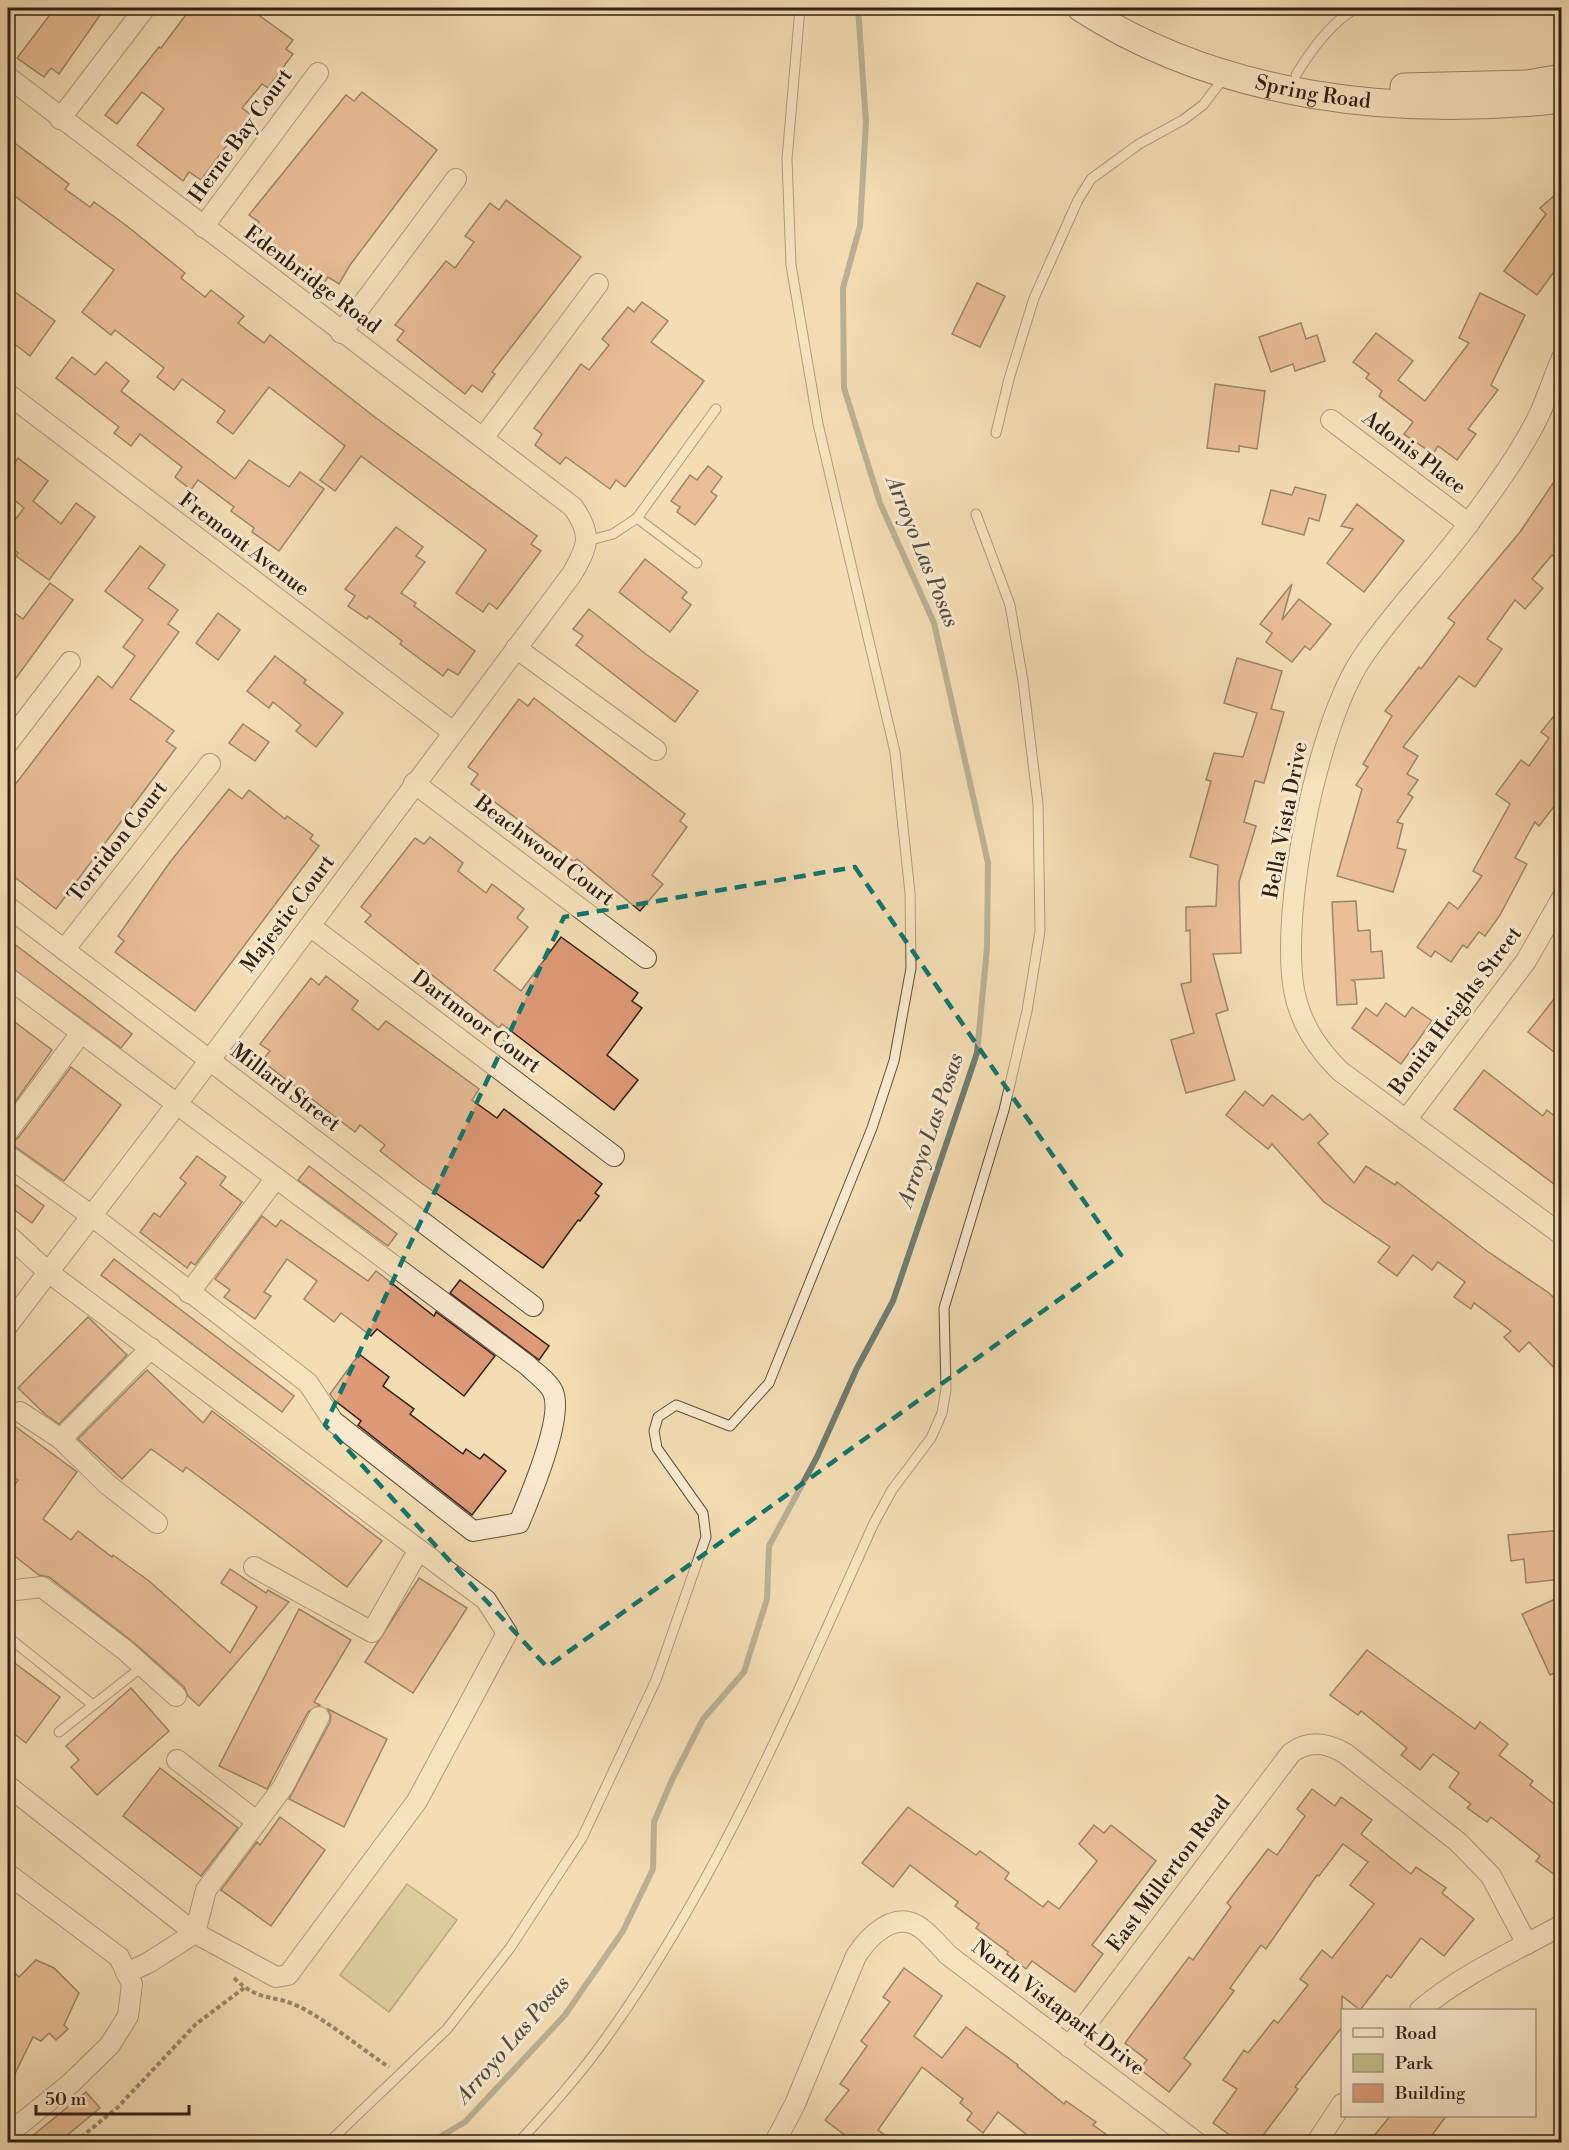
<svg xmlns="http://www.w3.org/2000/svg" width="1569" height="2150" font-family="'Libre Bodoni',serif">
  <style>
    .green { fill: #c1bf88; stroke: #78704e; stroke-width: 1.5 }
    .lines { fill: none; stroke-linecap: round; stroke-linejoin: round }
    .stream { stroke: #717d72; stroke-width: 6 }
    .building { fill: #de9976; stroke: #302014; stroke-width: 1.5 }
    .service-casing { stroke: #614f3c; stroke-width: 11 }
    .minor-casing { stroke: #614f3c; stroke-width: 22 }
    .secondary-casing { stroke: #302014; stroke-width: 29 }
    .path { stroke: #302014; stroke-width: 4; stroke-dasharray: 4.5 3; stroke-linecap: butt }
    .service { stroke: #f8e9ce; stroke-width: 9 }
    .minor { stroke: #f8e9ce; stroke-width: 20 }
    .secondary { stroke: #f8e9ce; stroke-width: 27 }
    .marked { fill: none; stroke: #0f766e; stroke-width: 4.5; stroke-dasharray: 12 8; stroke-linejoin: round }
    .labels { text-anchor: middle; dominant-baseline: central; stroke-width: 6; stroke-linejoin: round; paint-order: stroke }
    .street-label { font-size: 21px; fill: #302014; stroke: #f8e9ce }
    .water-label { font-size: 22px; font-style: italic; fill: #504e43; stroke: #f8e9ce }
  </style>
  <rect width="100%" height="100%" fill="#f4ddb3"/>
  <filter id="stains"><feTurbulence type="fractalNoise" baseFrequency=".00333" numOctaves="4"/><feColorMatrix values="0 0 0 0 .2 0 0 0 0 .09 0 0 0 0 .02 0 0 0 .5 -.17"/></filter>
  <radialGradient id="worn" r=".72"><stop offset=".6" stop-color="#630" stop-opacity="0"/><stop offset="1" stop-color="#630" stop-opacity=".3"/></radialGradient>
  <!-- green -->
  <polygon class="green" points="407,1884 457,1920 389,2012 340,1975"/>
  <g class="lines">
    <!-- stream -->
    <polyline class="stream" points="431,2142 465,2122 565,2015 623,1931 653,1869 654,1822 671,1782 703,1719 744,1672 767,1599 769,1546 817,1457 857,1368 893,1301 977,1053 987,948 988,863 934,623 880,503 844,388 843,288 860,226 866,122 858,8"/>
  </g>
  <!-- building -->
  <g class="building">
    <polygon points="55,8 105,8 59,74 51,68 44,77 17,58"/>
    <polygon points="191,8 249,8 293,40 286,49 293,54 268,88 262,84 242,108 250,114 201,180 189,172 183,181 137,145 164,109 142,92 117,124 105,115 159,47 161,48"/>
    <polygon points="362,92 437,150 350,265 339,284 328,277 322,286 252,231 259,222 249,215 346,95 354,101"/>
    <polygon points="8,138 69,184 65,189 90,207 94,202 127,226 185,273 181,278 205,297 211,290 244,316 238,323 264,343 270,335 376,418 537,536 531,544 541,551 497,609 489,603 483,612 456,593 486,550 361,456 335,491 320,480 345,446 269,387 233,434 217,422 225,411 182,379 174,390 157,377 164,368 115,330 111,335 82,312 114,270 8,191"/>
    <polygon points="1562,189 1562,261 1537,295 1504,271 1546,214 1540,208"/>
    <polygon points="506,200 581,257 492,372 495,374 482,392 472,385 465,394 397,340 404,331 395,325 446,261 455,268 474,242 465,236 490,203 499,210"/>
    <polygon points="977,283 1005,296 980,347 952,334"/>
    <polygon points="15,292 55,321 30,356 8,339 8,303"/>
    <polygon points="1480,293 1525,315 1491,385 1498,390 1468,429 1476,434 1457,460 1438,446 1433,454 1404,434 1413,422 1379,396 1382,391 1366,378 1369,374 1353,362 1376,333 1413,361 1398,380 1425,401 1469,343 1459,338"/>
    <polygon points="642,302 668,321 651,342 704,381 625,487 616,480 610,489 566,457 560,464 535,445 542,434 534,428 581,364 589,370 609,345 602,339 628,307 634,312"/>
    <polygon points="1301,323 1306,339 1317,335 1325,361 1295,371 1293,364 1271,372 1259,337"/>
    <polygon points="72,357 95,375 106,362 129,381 121,391 235,479 249,460 289,487 300,472 324,489 279,551 252,532 254,528 231,511 234,507 198,480 191,490 175,477 182,467 150,442 140,434 131,446 114,433 119,427 56,378"/>
    <polygon points="1215,384 1265,391 1257,449 1239,446 1239,452 1207,448"/>
    <polygon points="18,458 48,481 33,501 61,524 76,503 95,517 49,580 16,556 18,553 8,545 8,529 24,508 8,495 8,471"/>
    <polygon points="708,466 722,477 711,492 717,496 695,525 677,512 680,507 671,501 690,475 697,480"/>
    <polygon points="1562,470 1562,562 1552,555 1532,579 1543,588 1525,609 1515,600 1487,639 1502,649 1475,687 1459,676 1403,747 1418,756 1407,774 1418,780 1408,794 1413,797 1397,822 1403,824 1397,848 1406,850 1393,892 1337,876 1362,789 1356,785 1368,767 1363,764 1392,716 1385,711 1419,667 1421,669 1455,623 1448,618 1520,532"/>
    <polygon points="1295,487 1326,495 1319,521 1309,518 1304,535 1262,524 1271,490 1292,495"/>
    <polygon points="1357,504 1404,541 1364,592 1327,563 1353,529 1341,526"/>
    <polygon points="396,527 423,547 416,556 425,562 401,593 416,603 414,606 475,651 458,675 448,669 443,676 400,644 402,641 369,616 367,619 348,606 355,596 345,589"/>
    <polygon points="140,546 165,565 148,588 178,610 168,624 179,632 130,699 174,731 166,741 176,748 56,909 8,872 8,794 98,676 112,688 135,656 123,647 143,620 105,591"/>
    <polygon points="645,559 687,592 682,598 691,605 670,632 619,592"/>
    <polygon points="50,583 73,600 8,689 8,608 23,619"/>
    <polygon points="1292,584 1282,620 1299,599 1331,624 1310,650 1305,646 1292,662 1266,642 1272,633 1260,624"/>
    <polygon points="589,609 647,655 698,691 675,722 576,645 583,636 573,629"/>
    <polygon points="218,613 240,630 218,660 196,643"/>
    <polygon points="275,656 306,680 304,683 343,713 316,747 296,731 301,725 273,702 269,708 247,691"/>
    <polygon points="1237,658 1282,671 1271,709 1284,712 1264,783 1255,781 1244,822 1256,826 1239,882 1241,953 1213,954 1228,1010 1216,1014 1235,1080 1186,1093 1171,1040 1194,1033 1181,984 1191,982 1190,930 1186,931 1186,907 1216,906 1218,865 1190,857 1211,781 1206,780 1214,753 1243,757 1257,713 1224,703"/>
    <polygon points="534,698 685,814 680,821 687,827 652,875 663,884 640,911 577,859 574,862 471,784 478,774 468,767 519,699 528,706"/>
    <polygon points="1562,706 1562,796 1539,826 1535,822 1515,858 1527,864 1500,915 1485,936 1479,932 1467,948 1463,945 1451,962 1435,951 1431,957 1417,947 1449,902 1458,909 1482,876 1473,871 1510,804 1496,794 1521,760 1529,766 1549,738 1541,732"/>
    <polygon points="243,724 269,742 255,761 229,743"/>
    <polygon points="229,789 242,799 249,790 285,819 287,816 313,835 310,839 319,846 195,1011 115,952 124,941 118,936 170,862"/>
    <polygon points="430,837 463,863 458,871 486,893 492,884 524,909 517,918 528,927 494,970 521,991 561,937 638,993 632,1001 642,1008 607,1055 638,1080 614,1110 502,1024 499,1028 365,922 371,915 361,907 415,838 424,844"/>
    <polygon points="1356,901 1358,931 1370,930 1371,952 1382,951 1384,978 1352,980 1355,982 1357,1004 1337,1005 1332,902"/>
    <polygon points="8,939 132,1034 121,1048 8,965"/>
    <polygon points="326,976 358,1001 352,1009 378,1030 386,1021 479,1089 472,1100 497,1118 504,1109 602,1184 595,1193 599,1196 580,1221 578,1220 543,1268 420,1182 380,1151 385,1145 360,1125 355,1132 262,1061 270,1051 260,1044 311,978 319,985"/>
    <polygon points="1562,989 1562,1058 1528,1032"/>
    <polygon points="1386,1003 1405,1017 1412,1007 1432,1021 1401,1064 1352,1028 1366,1008 1377,1016"/>
    <polygon points="8,1017 52,1050 8,1112"/>
    <polygon points="71,1067 121,1105 64,1181 10,1143 18,1138"/>
    <polygon points="1484,1070 1543,1116 1547,1110 1562,1122 1562,1190 1454,1109"/>
    <polygon points="1245,1091 1263,1106 1272,1095 1303,1120 1310,1114 1328,1134 1318,1143 1354,1183 1366,1166 1395,1185 1397,1182 1487,1251 1549,1293 1562,1306 1562,1376 1529,1342 1519,1352 1504,1337 1511,1331 1474,1303 1471,1309 1454,1297 1465,1282 1438,1262 1432,1270 1413,1255 1397,1276 1378,1262 1390,1247 1324,1202 1272,1144 1268,1149 1226,1115"/>
    <polygon points="197,1156 226,1177 220,1185 242,1202 195,1265 191,1262 187,1268 140,1232 154,1213 160,1217 186,1183 180,1178"/>
    <polygon points="309,1166 397,1234 388,1246 298,1180"/>
    <polygon points="8,1179 44,1206 32,1223 8,1205"/>
    <polygon points="262,1216 276,1227 281,1220 368,1281 376,1271 434,1316 436,1312 495,1356 464,1396 377,1329 371,1336 341,1313 334,1322 304,1299 317,1281 287,1259 264,1292 271,1296 255,1319 224,1297 230,1290 215,1279"/>
    <polygon points="114,1259 294,1396 282,1412 101,1275"/>
    <polygon points="460,1280 549,1346 539,1360 450,1293"/>
    <polygon points="88,1317 127,1355 59,1424 45,1414 18,1388"/>
    <polygon points="359,1354 389,1377 383,1386 414,1409 410,1414 463,1454 466,1449 480,1459 484,1454 506,1471 472,1515 358,1425 361,1421 334,1400 330,1394"/>
    <polygon points="147,1370 203,1423 212,1411 382,1541 347,1587 186,1467 183,1472 151,1449 122,1479 78,1439"/>
    <polygon points="8,1421 77,1472 43,1519 71,1540 78,1531 112,1557 113,1555 149,1581 230,1653 257,1607 221,1583 230,1569 266,1593 268,1590 289,1602 199,1706 188,1696 184,1687 133,1642 49,1577 39,1575 8,1551 8,1494 18,1480 8,1473"/>
    <polygon points="1562,1530 1562,1579 1526,1583 1524,1559 1511,1561 1508,1535"/>
    <polygon points="419,1578 467,1608 413,1693 365,1662"/>
    <polygon points="1562,1596 1562,1669 1550,1675 1522,1614"/>
    <polygon points="299,1609 351,1640 314,1702 320,1705 308,1712 267,1789 219,1766"/>
    <polygon points="1367,1650 1475,1729 1480,1722 1508,1744 1499,1755 1533,1781 1530,1785 1562,1810 1562,1880 1536,1861 1540,1856 1491,1817 1487,1822 1467,1808 1471,1804 1449,1787 1459,1773 1433,1754 1420,1770 1401,1755 1407,1748 1361,1711 1358,1715 1330,1695"/>
    <polygon points="8,1658 60,1697 26,1743 8,1729"/>
    <polygon points="131,1688 169,1731 97,1795 71,1767 79,1760 66,1746"/>
    <polygon points="328,1709 387,1739 344,1827 289,1799 330,1722 331,1716"/>
    <polygon points="160,1768 238,1828 201,1876 123,1816"/>
    <polygon points="1312,1789 1335,1806 1341,1797 1372,1820 1361,1834 1411,1874 1416,1867 1446,1888 1442,1893 1474,1919 1444,1956 1421,1938 1391,1978 1387,1975 1360,2010 1342,1996 1342,2027 1295,2087 1298,2089 1258,2142 1240,2142 1213,2123 1237,2089 1223,2080 1244,2050 1248,2053 1274,2020 1278,2023 1308,1985 1300,1979 1322,1950 1332,1958 1374,1904 1350,1885 1368,1862 1343,1844 1319,1876 1317,1875 1266,1949 1261,1945 1230,1988 1234,1991 1184,2058 1191,2064 1169,2092 1140,2069 1147,2060 1125,2043 1189,1957 1193,1960 1231,1907 1227,1903 1268,1849 1277,1855 1305,1816 1297,1809"/>
    <polygon points="908,1807 976,1855 980,1851 1009,1873 1005,1879 1043,1907 1048,1901 1059,1909 1097,1861 1079,1844 1094,1825 1104,1833 1111,1825 1156,1861 1092,1945 1103,1954 1075,1992 1032,1961 1026,1969 1007,1954 1008,1952 976,1928 979,1924 955,1906 958,1902 910,1865 893,1887 862,1863"/>
    <polygon points="280,1817 325,1850 271,1926 221,1890 257,1842 260,1845"/>
    <polygon points="36,1960 54,1968 79,1993 64,2025 68,2029 56,2040 49,2033 41,2041 33,2037 8,2088 8,1966 19,1977"/>
    <polygon points="904,1968 942,1996 914,2036 942,2058 966,2027 1018,2065 1017,2066 1064,2104 1066,2101 1096,2122 1093,2125 1117,2142 1036,2142 998,2112 983,2133 967,2120 972,2113 960,2103 963,2099 922,2067 878,2130 894,2142 854,2142 825,2120 849,2090 840,2084 867,2046 861,2041 890,2002 883,1997"/>
    <polygon points="86,2092 100,2108 59,2142 25,2142"/>
    <polygon points="1391,2115 1447,2115 1427,2142 1369,2142"/>
  </g>
  <g class="lines">
    <!-- service casing -->
    <g class="service-casing">
      <g id="service">
        <path d="M 1296,75 C 1309,53 1334,18 1358,8"/>
        <polyline points="996,433 1009,379 1034,298 1078,200 1091,179 1139,144 1183,120 1203,105 1226,75"/>
        <polyline points="637,518 697,563"/>
        <polyline points="587,541 613,534 637,518 716,409"/>
        <polyline points="8,1637 93,1705"/>
        <polyline points="59,1732 143,1666"/>
        <polyline points="329,2142 447,2029 510,1948 582,1838 656,1680 706,1537 703,1513 657,1448 654,1431 658,1417 676,1405 730,1426 769,1383 872,1128 894,1061 911,968 910,893 895,752 818,424 791,265 787,159 800,8"/>
        <path d="M 519,2142 C 549,2109 580,2075 606,2038 C 719,1881 794,1699 874,1523 L 892,1490 L 931,1438 L 942,1413 L 946,1389 L 944,1308 L 1004,1110 L 1027,1011 L 1040,931 L 1038,804 L 1023,681 L 1010,605 L 976,514"/>
      </g>
    </g>
    <!-- minor casing -->
    <g class="minor-casing">
      <g id="minor">
        <path d="M 8,77 L 573,507 C 593,535 588,546 572,574 L 177,1104 L 8,1325"/>
        <polyline points="60,119 145,8"/>
        <polyline points="203,227 318,73"/>
        <polyline points="341,333 456,179"/>
        <path d="M 1562,358 C 1554,376 1548,395 1540,413 C 1522,451 1494,489 1469,523 C 1436,569 1394,610 1362,658 C 1317,725 1280,910 1294,990 C 1300,1023 1317,1048 1340,1071 L 1562,1235"/>
        <polyline points="8,394 453,732"/>
        <polyline points="1331,420 1469,524"/>
        <polyline points="483,438 598,284"/>
        <polyline points="516,648 656,750"/>
        <polyline points="8,743 70,662"/>
        <polyline points="414,783 646,958"/>
        <polyline points="8,907 533,1306"/>
        <polyline points="310,926 614,1156"/>
        <polyline points="64,950 210,764"/>
        <path d="M 8,978 L 527,1365 C 535,1373 549,1382 553,1392 C 564,1417 530,1497 519,1523 L 473,1531 L 333,1421 L 308,1383 L 92,1216 L 8,1156"/>
        <polyline points="1406,1120 1526,961 1562,898"/>
        <polyline points="8,1131 81,1033"/>
        <polyline points="8,1235 48,1272 486,1600 507,1633 417,1801 288,1975 276,1977 195,1933 8,1786"/>
        <polyline points="189,1293 276,1178"/>
        <polyline points="20,1412 61,1439 108,1485 157,1523"/>
        <polyline points="61,1439 151,1348"/>
        <polyline points="254,1567 372,1632 418,1551"/>
        <polyline points="8,1591 42,1587 126,1651 176,1696"/>
        <polyline points="177,1760 256,1821"/>
        <polyline points="8,1874 119,1957 132,1984 128,2016 110,2045 71,2083 8,2134"/>
        <polyline points="126,1973 148,1963 195,1933 206,1890 283,1787 319,1717"/>
        <path d="M 1420,2010 C 1461,1975 1515,1951 1562,1925"/>
        <path d="M 1069,2047 L 1291,1753 C 1310,1739 1328,1743 1346,1754 L 1458,1842 L 1491,1876 L 1527,1944"/>
        <path d="M 775,2142 L 795,2104 L 856,1956 C 869,1936 895,1909 921,1928 C 931,1936 940,1946 948,1955 L 1196,2142"/>
        <polyline points="1317,2142 1342,2104"/>
      </g>
    </g>
    <!-- secondary casing -->
    <g class="secondary-casing">
      <g id="secondary">
        <path id="s1" d="M 1081,8 C 1221,98 1398,118 1562,99"/>
        <polyline points="1404,87 1527,84 1562,78"/>
      </g>
    </g>
    <!-- path -->
    <g class="path">
      <path d="M 234,1978 C 260,2003 274,1994 300,2007 C 331,2023 360,2048 389,2067"/>
      <polyline points="75,2142 117,2108 196,2024 244,1988"/>
    </g>
    <!-- service -->
    <use href="#service" class="service"/>
    <!-- minor -->
    <use href="#minor" class="minor"/>
    <!-- secondary -->
    <use href="#secondary" class="secondary"/>
  </g>
  <!-- marked area -->
  <path d="M0 0H1569V2150H0ZM 855,867 L 1121,1255 L 547,1667 L 325,1425 L 564,917 Z" fill="#f4ddb3" fill-opacity=".55" fill-rule="evenodd"/>
  <path class="marked" d="M 855,867 L 1121,1255 L 547,1667 L 325,1425 L 564,917 Z"/>
  <g class="labels">
    <!-- street labels -->
    <g class="street-label">
      <text stroke="none"><textPath href="#s1" startOffset="249">Spring Road</textPath></text>
      <text transform="translate(241 136) rotate(-54)">Herne Bay Court</text>
      <text transform="translate(312 280) rotate(37)">Edenbridge Road</text>
      <text transform="translate(1414 453) rotate(37)">Adonis Place</text>
      <text transform="translate(244 545) rotate(37)">Fremont Avenue</text>
      <text transform="translate(1286 820) rotate(-79)">Bella Vista Drive</text>
      <text transform="translate(118 842) rotate(-52)">Torridon Court</text>
      <text transform="translate(544 851) rotate(37)">Beachwood Court</text>
      <text transform="translate(288 914) rotate(-53)">Majestic Court</text>
      <text transform="translate(1456 1011) rotate(-53)">Bonita Heights Street</text>
      <text transform="translate(476 1022) rotate(37)">Dartmoor Court</text>
      <text transform="translate(285 1088) rotate(37)">Millard Street</text>
      <text transform="translate(1169 1874) rotate(-53)">East Millerton Road</text>
      <text transform="translate(1058 2008) rotate(37)">North Vistapark Drive</text>
    </g>
    <!-- water labels -->
    <g class="water-label">
      <text transform="translate(922 552) rotate(68)">Arroyo Las Posas</text>
      <text transform="translate(931 1130) rotate(-71)">Arroyo Las Posas</text>
      <text transform="translate(513 2040) rotate(-49)">Arroyo Las Posas</text>
    </g>
  </g>
  <!-- margin -->
  <rect width="1569" height="2150" fill="none" stroke="#f4ddb3" stroke-width="30"/>
  <rect x="9" y="9" width="1551" height="2132" fill="none" stroke="#302014" stroke-width="3"/>
  <rect x="15" y="15" width="1539" height="2120" fill="none" stroke="#302014" stroke-width="1.5"/>
  <!-- legend -->
  <rect x="1341" y="2009" width="195" height="108" fill="#f8e9ce" stroke="#a89984" stroke-width="1.5"/>
  <rect x="1353" y="2028" width="30" height="9" fill="#f8e9ce" stroke="#a89984" stroke-width="1.5"/>
  <text x="1395" y="2039" font-size="18" fill="#302014">Road</text>
  <rect x="1353" y="2054" width="30" height="18" fill="#c1bf88" stroke="#a89984" stroke-width="1.5"/>
  <text x="1395" y="2069" font-size="18" fill="#302014">Park</text>
  <rect x="1353" y="2084" width="30" height="18" fill="#de9976" stroke="#a89984" stroke-width="1.5"/>
  <text x="1395" y="2099" font-size="18" fill="#302014">Building</text>
  <!-- scale -->
  <path d="M36 2105v9h153v-9" fill="none" stroke="#302014" stroke-width="3"/>
  <text x="45" y="2105" font-size="18" fill="#302014" stroke="#f8e9ce" stroke-width="4.5" paint-order="stroke">50 m</text>
  <rect width="100%" height="100%" filter="url(#stains)"/>
  <rect width="100%" height="100%" fill="url(#worn)"/>
</svg>
